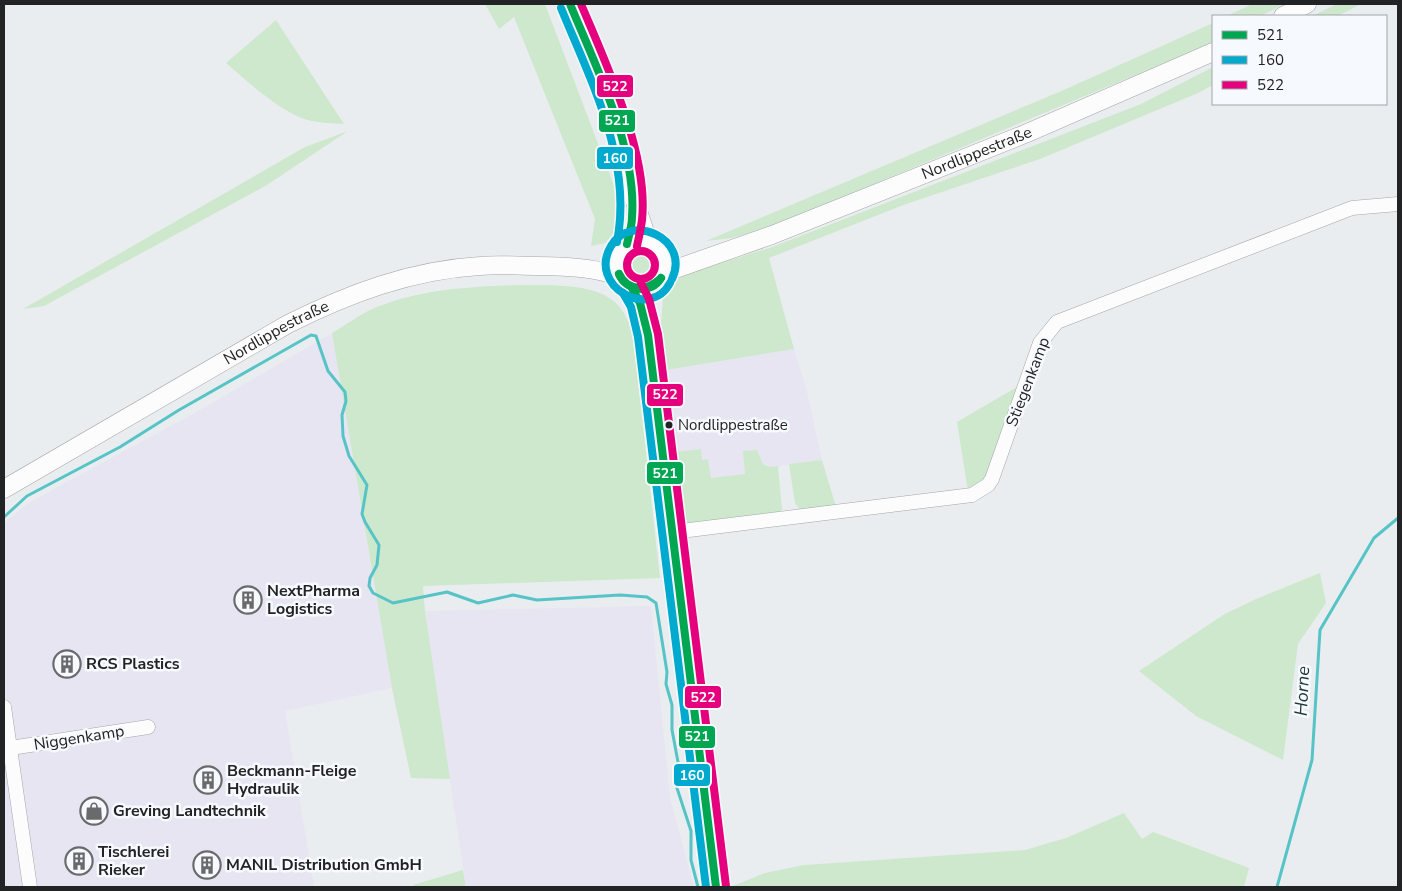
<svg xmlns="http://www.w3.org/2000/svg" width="1402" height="891" font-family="'Nunito Sans',sans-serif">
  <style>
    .commercial { fill: #e7e5f2 }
    .green { fill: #cde8cc }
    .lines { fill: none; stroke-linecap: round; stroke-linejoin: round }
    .stream { stroke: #56c4c6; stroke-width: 3 }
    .minor-casing { stroke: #a4a6a7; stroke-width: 15 }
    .major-casing { stroke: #a4a6a7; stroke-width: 19 }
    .minor { stroke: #fcfcfd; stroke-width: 14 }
    .major { stroke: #fcfcfd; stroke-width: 18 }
    .bus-1-casing { stroke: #f6fafe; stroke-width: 11 }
    .bus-2-casing { stroke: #f6fafe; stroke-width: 11 }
    .bus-3-casing { stroke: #f6fafe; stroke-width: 11 }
    .bus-1 { stroke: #00a651; stroke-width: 8 }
    .bus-2 { stroke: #00a9ce; stroke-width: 8 }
    .bus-3 { stroke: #e5007d; stroke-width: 8 }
    .bus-dot { fill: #222324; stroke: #f6fafe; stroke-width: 2 }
    .labels { text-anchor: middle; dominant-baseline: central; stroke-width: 5; stroke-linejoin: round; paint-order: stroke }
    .bus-label { font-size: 15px; fill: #222324; stroke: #f6fafe; text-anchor: start }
    .street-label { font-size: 16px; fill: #222324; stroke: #f6fafe }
    .poi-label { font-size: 16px; font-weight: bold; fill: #222324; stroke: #f6fafe; text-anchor: start }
    .water-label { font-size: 18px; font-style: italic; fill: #1e3535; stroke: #f6fafe }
    .line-badge { stroke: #f6fafe; stroke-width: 2 }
    .badge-label { font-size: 14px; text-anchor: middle; font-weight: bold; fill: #fff }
  </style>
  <rect width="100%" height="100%" fill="#eaedef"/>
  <!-- commercial -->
  <g class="commercial">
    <polygon points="332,333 392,688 285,711 314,887 4,887 4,523 30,502 200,410"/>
    <polygon points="794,349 807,392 822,460 770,467 744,451 746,474 710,478 708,460 702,460 701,449 674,452 666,370"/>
    <polygon points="651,606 670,798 694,887 466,887 425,611"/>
  </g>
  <!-- green -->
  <g class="green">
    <path d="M 485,4 L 545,4 L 613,183 C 619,206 624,224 605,243 L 591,246 L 595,219 L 514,17 L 499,29 Z"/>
    <polygon points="1252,4 1284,4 1261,16 1227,16"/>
    <polygon points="1337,4 1361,4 1338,16 1312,16"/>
    <path d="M 276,20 L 344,124 C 333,123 322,123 312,121 C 284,116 247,81 226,63 Z"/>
    <polygon points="1213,23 1213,42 1210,44 771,227 732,238 706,241 1066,89"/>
    <polygon points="1213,67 1213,85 1198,93 1040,159 906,204 769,258 794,349 666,370 661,323 663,298 673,283 686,274 772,247 1141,104"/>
    <polygon points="348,131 267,185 44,306 23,309 305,147"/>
    <circle cx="641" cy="265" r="20"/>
    <path d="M 519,285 C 555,286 611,280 627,319 C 632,330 633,343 635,354 L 660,578 L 423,586 L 425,611 L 450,779 L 411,778 L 392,688 L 332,333 C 344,326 356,317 368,311 C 416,289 468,287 519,285 Z"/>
    <polygon points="1017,387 986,476 983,481 968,491 957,422"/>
    <polygon points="701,449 702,460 708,459 711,478 745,474 743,451 757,450 763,464 770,467 778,466 782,510 777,513 690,523 683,522 680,518 674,452"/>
    <polygon points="822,460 836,507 801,511 795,503 789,464"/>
    <polygon points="1320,573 1326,603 1298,644 1283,760 1196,716 1139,671 1223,615 1256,599"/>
    <polygon points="1124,813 1142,839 1153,832 1249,868 1244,887 730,887 765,873 804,865 1025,850 1066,838"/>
    <polygon points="463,870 466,887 414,887 413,885"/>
  </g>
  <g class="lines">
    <!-- stream -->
    <g class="stream">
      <polyline points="4,517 27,496 120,447 179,410 311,335 316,336 328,371 345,392 346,401 342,415 343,436 349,456 367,485 362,514 365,522 379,545 377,565 370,578 369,586 373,593 393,603 447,592 478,603 513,595 537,600 620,595 647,597 656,603 667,672 666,684 672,705 672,730 681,778 677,788 691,831 691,860 698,887"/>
      <polyline points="1277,887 1312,760 1320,630 1374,538 1398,518"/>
    </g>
    <!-- minor casing -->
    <g class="minor-casing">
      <g id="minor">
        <polyline points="673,532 972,495 988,485 992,479 1040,343 1057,322 1352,208 1398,204"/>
        <polyline points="4,707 30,887"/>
        <polyline points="4,749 148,727"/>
      </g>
    </g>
    <!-- major casing -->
    <g class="major-casing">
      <g id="major">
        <polyline points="570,4 619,131 631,190 648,241"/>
        <polyline points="1283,16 1307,4"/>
        <circle cx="641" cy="265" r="25"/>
        <path id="s1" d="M 664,273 L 772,235 L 1025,134 L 1213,52"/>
        <polyline points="632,288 640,303 648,335 716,887"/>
        <path id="s2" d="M 4,489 L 288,324 C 348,294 411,270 480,266 C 499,264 518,266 537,266 C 561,266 597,267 619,277"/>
      </g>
    </g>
    <!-- minor -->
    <use href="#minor" class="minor"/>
    <!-- major -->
    <use href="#major" class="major"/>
    <!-- bus-1 casing -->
    <g class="bus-1-casing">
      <g id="bus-1">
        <path d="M 570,4 C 596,67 637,148 632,217 C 632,226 629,235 627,244"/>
        <path d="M 619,274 C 628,293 649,290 661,278"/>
        <path d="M 619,274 C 626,291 652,295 661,278"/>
        <polyline points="632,288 640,303 648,335 716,887"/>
      </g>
    </g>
    <!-- bus-2 casing -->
    <g class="bus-2-casing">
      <g id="bus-2">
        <path d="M 561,8 C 591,81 633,161 617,242"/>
        <path d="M 670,283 C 650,321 587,286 611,246 C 630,212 691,238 672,279"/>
        <polyline points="623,293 631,307 638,337 706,887"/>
      </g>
    </g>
    <!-- bus-3 casing -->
    <g class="bus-3-casing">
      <g id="bus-3">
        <path d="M 581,4 C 606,64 649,154 642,220 C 641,228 639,237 637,246"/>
        <circle cx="641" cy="265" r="14"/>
        <polyline points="641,283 649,299 658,334 726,886"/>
      </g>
    </g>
    <!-- bus-1 -->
    <use href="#bus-1" class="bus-1"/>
    <!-- bus-2 -->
    <use href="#bus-2" class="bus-2"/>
    <!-- bus-3 -->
    <use href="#bus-3" class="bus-3"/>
  </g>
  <!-- icons -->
  <defs>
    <g id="building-ring" transform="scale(1.4375)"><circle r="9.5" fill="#f6fafe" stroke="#686a6b" stroke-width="1.5"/><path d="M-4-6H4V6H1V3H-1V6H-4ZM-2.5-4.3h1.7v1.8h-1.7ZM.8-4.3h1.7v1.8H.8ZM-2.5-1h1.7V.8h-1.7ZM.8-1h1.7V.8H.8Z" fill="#686a6b"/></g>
    <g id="shop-ring" transform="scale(1.4375)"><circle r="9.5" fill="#f6fafe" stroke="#686a6b" stroke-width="1.5"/><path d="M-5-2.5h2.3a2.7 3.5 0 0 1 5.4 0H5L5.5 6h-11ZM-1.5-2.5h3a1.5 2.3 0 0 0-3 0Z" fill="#686a6b"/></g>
  </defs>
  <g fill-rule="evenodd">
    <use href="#building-ring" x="248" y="600"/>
    <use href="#building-ring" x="67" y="664"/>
    <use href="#building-ring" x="208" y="780"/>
    <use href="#shop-ring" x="94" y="811"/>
    <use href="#building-ring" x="79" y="861"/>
    <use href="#building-ring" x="207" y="865"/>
  </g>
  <!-- markers -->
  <circle class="bus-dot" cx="669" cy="425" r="4.5"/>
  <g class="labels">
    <!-- bus labels -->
    <g class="bus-label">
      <text x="678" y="425">Nordlippestraße</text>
    </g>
    <!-- street labels -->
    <g class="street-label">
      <text stroke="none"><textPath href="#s1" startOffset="335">Nordlippestraße</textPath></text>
      <text stroke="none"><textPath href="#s2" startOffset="314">Nordlippestraße</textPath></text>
      <text transform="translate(1028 382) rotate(-69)">Stiegenkamp</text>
      <text transform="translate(79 738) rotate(-9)">Niggenkamp</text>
    </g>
    <!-- poi labels -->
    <g class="poi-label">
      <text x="267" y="591">NextPharma<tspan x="267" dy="18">Logistics</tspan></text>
      <text x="86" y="664">RCS Plastics</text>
      <text x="227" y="771">Beckmann-Fleige<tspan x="227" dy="18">Hydraulik</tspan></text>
      <text x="113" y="811">Greving Landtechnik</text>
      <text x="98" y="852">Tischlerei<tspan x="98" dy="18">Rieker</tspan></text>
      <text x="226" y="865">MANIL Distribution GmbH</text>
    </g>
    <!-- water labels -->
    <g class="water-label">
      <text transform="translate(1302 691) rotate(-87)">Horne</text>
    </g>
  </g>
  <g class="line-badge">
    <rect x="596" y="74" width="38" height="24" rx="5" fill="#e5007d"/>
    <rect x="598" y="109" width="38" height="24" rx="5" fill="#00a651"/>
    <rect x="596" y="146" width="38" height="24" rx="5" fill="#00a9ce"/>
    <rect x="646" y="383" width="38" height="24" rx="5" fill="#e5007d"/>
    <rect x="646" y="461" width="38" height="24" rx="5" fill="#00a651"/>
    <rect x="684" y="685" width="38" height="24" rx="5" fill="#e5007d"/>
    <rect x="678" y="725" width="38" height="24" rx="5" fill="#00a651"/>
    <rect x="673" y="763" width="38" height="24" rx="5" fill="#00a9ce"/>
  </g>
  <g class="badge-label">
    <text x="615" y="91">522</text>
    <text x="617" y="125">521</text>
    <text x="615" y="163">160</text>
    <text x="665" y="399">522</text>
    <text x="665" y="478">521</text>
    <text x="703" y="702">522</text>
    <text x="697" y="741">521</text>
    <text x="692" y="780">160</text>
  </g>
  <!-- border -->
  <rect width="1402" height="891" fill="none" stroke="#222324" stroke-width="10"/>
  <!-- legend -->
  <rect x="1212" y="15" width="175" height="90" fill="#f6fafe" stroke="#a1a4a7"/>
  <rect x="1222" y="31" width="25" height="8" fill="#00a651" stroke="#a1a4a7"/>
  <text x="1257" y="40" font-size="15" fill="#222324">521</text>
  <rect x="1222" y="56" width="25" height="8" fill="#00a9ce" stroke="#a1a4a7"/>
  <text x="1257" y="65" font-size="15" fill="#222324">160</text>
  <rect x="1222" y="81" width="25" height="8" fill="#e5007d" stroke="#a1a4a7"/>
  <text x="1257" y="90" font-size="15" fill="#222324">522</text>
</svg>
